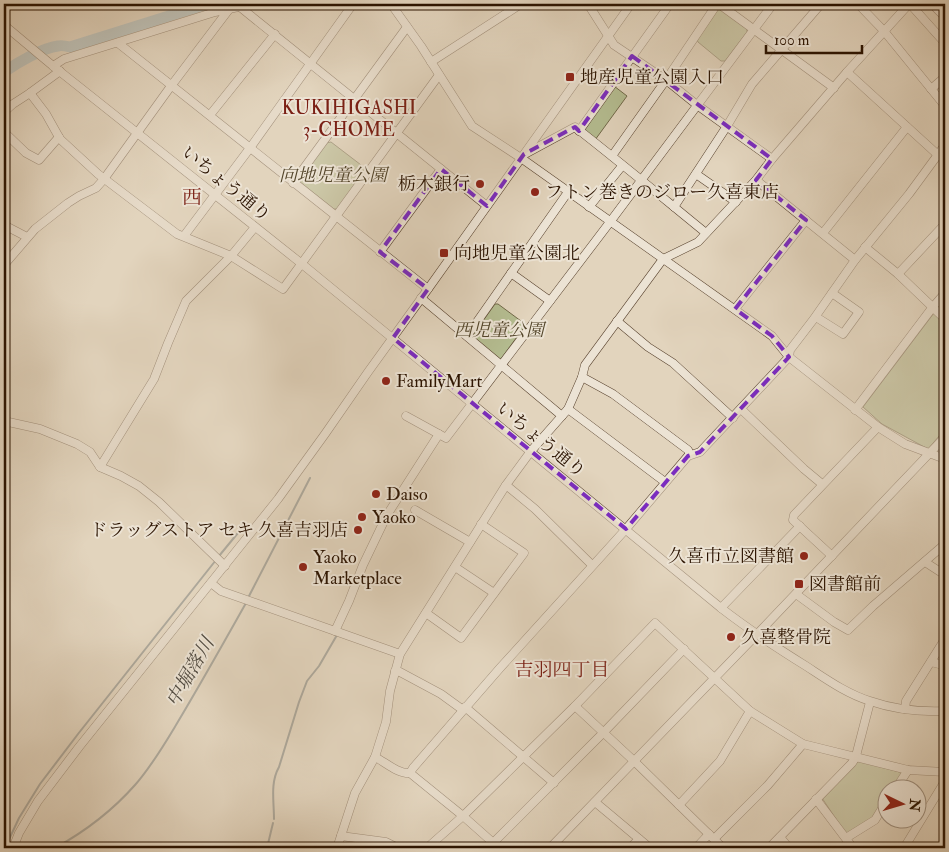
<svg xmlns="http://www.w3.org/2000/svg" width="949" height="852" font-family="'IM FELL Double Pica','Noto Serif JP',serif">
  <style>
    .green { fill: #b4bc90; stroke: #706848 }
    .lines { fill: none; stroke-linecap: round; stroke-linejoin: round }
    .stream { stroke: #6e7471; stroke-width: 2 }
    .river { stroke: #9bb5bc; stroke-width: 11 }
    .minor-casing { stroke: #59432f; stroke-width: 9 }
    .minor { stroke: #ece3d4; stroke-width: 8 }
    .marked { fill: none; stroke: #7b2cbf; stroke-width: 4; stroke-dasharray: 10 6; stroke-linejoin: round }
    .poi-dot { fill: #8f2418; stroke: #ece3d4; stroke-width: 2 }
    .labels { text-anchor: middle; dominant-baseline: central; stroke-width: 4; stroke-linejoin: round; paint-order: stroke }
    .poi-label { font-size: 18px; fill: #2b1300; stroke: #ece3d4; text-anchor: start }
    .park-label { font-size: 18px; font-style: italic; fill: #54462b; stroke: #ece3d4 }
    .street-label { font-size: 18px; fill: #2b1300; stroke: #ece3d4 }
    .neighbourhood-label { font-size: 19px; fill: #7a1f14; stroke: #ece3d4 }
    .water-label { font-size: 19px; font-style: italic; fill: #524c42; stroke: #ece3d4 }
    .quarter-label { font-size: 20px; fill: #7a1f14; stroke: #ece3d4 }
  </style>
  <rect width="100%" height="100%" fill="#e2d4bd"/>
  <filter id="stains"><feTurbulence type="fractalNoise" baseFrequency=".004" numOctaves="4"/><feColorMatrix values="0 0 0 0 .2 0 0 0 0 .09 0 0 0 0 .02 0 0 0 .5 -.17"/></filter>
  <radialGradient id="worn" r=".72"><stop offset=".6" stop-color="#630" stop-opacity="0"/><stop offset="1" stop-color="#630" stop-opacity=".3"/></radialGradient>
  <!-- green -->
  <g class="green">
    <polygon points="718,9 721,10 747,29 747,32 725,61 721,61 698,42 697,40"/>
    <polygon points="614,86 627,96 595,140 584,131"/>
    <polygon points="331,142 365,168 365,171 337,209 334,209 300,182 301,179 326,143"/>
    <polygon points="495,304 498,304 525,324 525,326 500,360 473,338 473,335"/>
    <polygon points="934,313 945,324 945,429 928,449 882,424 863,407"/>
    <polygon points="859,761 903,773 892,789 886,790 886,799 874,819 846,834 822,798"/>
  </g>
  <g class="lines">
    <!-- stream -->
    <g class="stream">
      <polyline points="204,5 207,4"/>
      <polyline points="219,556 242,528 242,524"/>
      <polyline points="248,598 310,478"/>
      <path d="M 274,819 C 274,801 270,783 279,767 L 299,702 L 307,681 L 319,666 L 337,635"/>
      <polyline points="5,848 19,818 40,784 78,734 216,560"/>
      <path d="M 55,848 C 86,831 112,811 135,785 C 151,767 164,745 176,725 C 200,685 223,644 246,603"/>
      <polyline points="267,848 273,823"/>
    </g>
    <!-- river -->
    <path class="river" d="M 4,72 C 17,63 42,48 58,46 C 61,45 66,46 70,47 L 204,5"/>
    <!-- minor casing -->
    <g class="minor-casing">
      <g id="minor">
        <polyline points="391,4 421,46 472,126 521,158 772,336 789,357 878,427 905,444 945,459"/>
        <polyline points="588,4 614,45 666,80 697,105 772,159"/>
        <polyline points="719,4 834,88"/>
        <polyline points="858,4 884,31 945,106"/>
        <polyline points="910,4 945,43"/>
        <polyline points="932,4 945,17"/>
        <polyline points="240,7 487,206"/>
        <path d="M 4,25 L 53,66 L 302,264 L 721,608 C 748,629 777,648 806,666 C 826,679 847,694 870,701 C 893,709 921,712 945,711"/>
        <polyline points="118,43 428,289"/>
        <polyline points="431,62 521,4"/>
        <polyline points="53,66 64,59 215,12 252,4"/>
        <polyline points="847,72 938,155"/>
        <polyline points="931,89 945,77"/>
        <polyline points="30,93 46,114 60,139 98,174 177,234 231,256 283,289 439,75"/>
        <polyline points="4,112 13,104 30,93 60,71"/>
        <polyline points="210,115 275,34"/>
        <polyline points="579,131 670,4"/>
        <polyline points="4,132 26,153 39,160 59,137"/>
        <path d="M 525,154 L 575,127 C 620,162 663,198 706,233"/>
        <polyline points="612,156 666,80 717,4"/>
        <polyline points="696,174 736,202"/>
        <polyline points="756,180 855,260"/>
        <polyline points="293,183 407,27"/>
        <polyline points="589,207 622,166"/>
        <polyline points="674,207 727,126 752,84 821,4"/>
        <polyline points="4,225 27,237"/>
        <polyline points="823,233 907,127"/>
        <polyline points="184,236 250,148 353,4"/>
        <polyline points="865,247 898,274 945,319"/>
        <polyline points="380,252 441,169"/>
        <polyline points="4,265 35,229 68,203 79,196 96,188 104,179 171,86 230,8"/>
        <polyline points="511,273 550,301"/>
        <polyline points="898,274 945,224"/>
        <polyline points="421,298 562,416"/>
        <polyline points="735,309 806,220"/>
        <polyline points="816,317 843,334 859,312 832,293"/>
        <polyline points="617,321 648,347 673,363 733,418"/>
        <polyline points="467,336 568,192"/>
        <polyline points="582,377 613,394 688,450 690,454"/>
        <polyline points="568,409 665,482"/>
        <polyline points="741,409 804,469 822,484"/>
        <polyline points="855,410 932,308 945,293"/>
        <polyline points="406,416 446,438 610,222 773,4"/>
        <polyline points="4,421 40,429 77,444 90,452 100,467 121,476 139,486 159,502 225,566"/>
        <polyline points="100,467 154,379 168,343 186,301 231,256 255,227"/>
        <polyline points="506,485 535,509 592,565"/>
        <polyline points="415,510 470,542"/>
        <polyline points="832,556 793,520 794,515 878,427"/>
        <polyline points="925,562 945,575"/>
        <polyline points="455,567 494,593"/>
        <polyline points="211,583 221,591 335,631 349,601 363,565 387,515 439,434"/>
        <polyline points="796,594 834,622 848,630 873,606 945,544"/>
        <polyline points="721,608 800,526"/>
        <polyline points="426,613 461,638 524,553 481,524"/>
        <polyline points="335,631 400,654"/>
        <polyline points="931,662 939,664 945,663"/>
        <polyline points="395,671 400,672 441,694 463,710"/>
        <polyline points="575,706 634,761 723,848"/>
        <polyline points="465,707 554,783"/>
        <polyline points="905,709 906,701 945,639"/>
        <polyline points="750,711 803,744 908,770 945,772"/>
        <path d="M 375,757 C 385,762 398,774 410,773 L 463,816 L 499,848"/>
        <polyline points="410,773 413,768 500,668 626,529 688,456 700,452 789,357 790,350 813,320 855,260 909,194 945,145"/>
        <polyline points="895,790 908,770"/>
        <polyline points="816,799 853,848"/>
        <polyline points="595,802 650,848"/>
        <polyline points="341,836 386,842 398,848"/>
        <polyline points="780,837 789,848"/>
        <polyline points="846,838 875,820 886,802"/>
        <polyline points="714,839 768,785 803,744"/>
        <polyline points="13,848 19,833 38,801 79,747 278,499 325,434 368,372 428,289 631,4"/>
        <polyline points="337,848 355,793 375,757 386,722 390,691 400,654 506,485 531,451 568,409 582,377 585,365 663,259 698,242 756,180 772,159 847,72 909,4"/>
        <polyline points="427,848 463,816 575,706 655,623 750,711 720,761 679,805"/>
        <polyline points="488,848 603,733 684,649"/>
        <polyline points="550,848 763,628 945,437"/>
        <polyline points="630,848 639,839"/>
        <polyline points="696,848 709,834"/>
        <polyline points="769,848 852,763 856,757 857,752 870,702"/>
        <polyline points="904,848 945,781"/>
      </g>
    </g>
    <!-- minor -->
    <use href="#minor" class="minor"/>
  </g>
  <!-- marked area -->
  <path d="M0 0H949V852H0ZM 632,56 L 772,159 L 756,180 L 806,220 L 735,309 L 772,336 L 789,357 L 700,452 L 688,456 L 626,529 L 393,338 L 428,289 L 380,252 L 441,169 L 487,206 L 524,154 L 575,127 L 579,131 Z" fill="#e2d4bd" fill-opacity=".55" fill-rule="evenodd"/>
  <path class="marked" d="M 632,56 L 772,159 L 756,180 L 806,220 L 735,309 L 772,336 L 789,357 L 700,452 L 688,456 L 626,529 L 393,338 L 428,289 L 380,252 L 441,169 L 487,206 L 524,154 L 575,127 L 579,131 Z"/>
  <!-- markers -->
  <g class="poi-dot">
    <rect x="565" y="72" width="10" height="10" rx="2.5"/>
    <circle cx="480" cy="184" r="5"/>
    <circle cx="535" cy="192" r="5"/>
    <rect x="439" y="248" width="10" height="10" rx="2.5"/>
    <circle cx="386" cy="381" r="5"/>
    <circle cx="376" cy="494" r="5"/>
    <circle cx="362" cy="517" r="5"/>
    <circle cx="358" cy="530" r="5"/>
    <circle cx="804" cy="556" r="5"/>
    <circle cx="303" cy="567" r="5"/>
    <rect x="794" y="579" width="10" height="10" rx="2.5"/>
    <circle cx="731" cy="637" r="5"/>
  </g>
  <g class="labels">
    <!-- poi labels -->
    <g class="poi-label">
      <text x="580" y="77">地産児童公園入口</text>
      <text x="470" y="184" text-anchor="end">栃木銀行</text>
      <text x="545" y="192">フトン巻きのジロー久喜東店</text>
      <text x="454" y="253">向地児童公園北</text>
      <text x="396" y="381">FamilyMart</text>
      <text x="386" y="494">Daiso</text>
      <text x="372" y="517">Yaoko</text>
      <text x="348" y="530" text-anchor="end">ドラッグストア セキ 久喜吉羽店</text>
      <text x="794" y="556" text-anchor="end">久喜市立図書館</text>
      <text x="313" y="557">Yaoko<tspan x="313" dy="21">Marketplace</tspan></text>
      <text x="809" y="584">図書館前</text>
      <text x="741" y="637">久喜整骨院</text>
    </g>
    <!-- park labels -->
    <g class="park-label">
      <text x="333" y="175">向地児童公園</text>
      <text x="499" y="330">西児童公園</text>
    </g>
    <!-- street labels -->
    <g class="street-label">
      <text transform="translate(226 184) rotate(39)">いちょう通り</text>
      <text transform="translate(541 440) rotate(39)">いちょう通り</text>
    </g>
    <!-- neighbourhood labels -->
    <g class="neighbourhood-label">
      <text x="349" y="108">KUKIHIGASHI<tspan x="349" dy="22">3-CHOME</tspan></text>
      <text x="562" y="670">吉羽四丁目</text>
    </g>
    <!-- water labels -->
    <g class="water-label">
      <text transform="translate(190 672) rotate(-60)">中堀落川</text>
    </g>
    <!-- quarter labels -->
    <g class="quarter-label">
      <text x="192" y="197">西</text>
    </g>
  </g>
  <!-- margin -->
  <rect width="949" height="852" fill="none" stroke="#e2d4bd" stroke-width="20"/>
  <rect x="5" y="5" width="939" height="842" fill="none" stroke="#2b1300" stroke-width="2.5"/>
  <rect x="10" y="10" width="929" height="832" fill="none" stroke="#2b1300"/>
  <!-- north arrow -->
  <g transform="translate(902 804) rotate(95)"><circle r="24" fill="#ece3d4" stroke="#9f907f"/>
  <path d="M0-4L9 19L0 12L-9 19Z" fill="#8f2418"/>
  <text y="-8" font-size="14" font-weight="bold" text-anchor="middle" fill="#2b1300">N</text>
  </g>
  <!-- scale -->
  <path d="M766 45v8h96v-8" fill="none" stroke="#2b1300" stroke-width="2.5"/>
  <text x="774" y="45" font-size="15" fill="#2b1300" stroke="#ece3d4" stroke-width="4" paint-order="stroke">100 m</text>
  <rect width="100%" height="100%" filter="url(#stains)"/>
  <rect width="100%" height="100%" fill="url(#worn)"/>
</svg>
